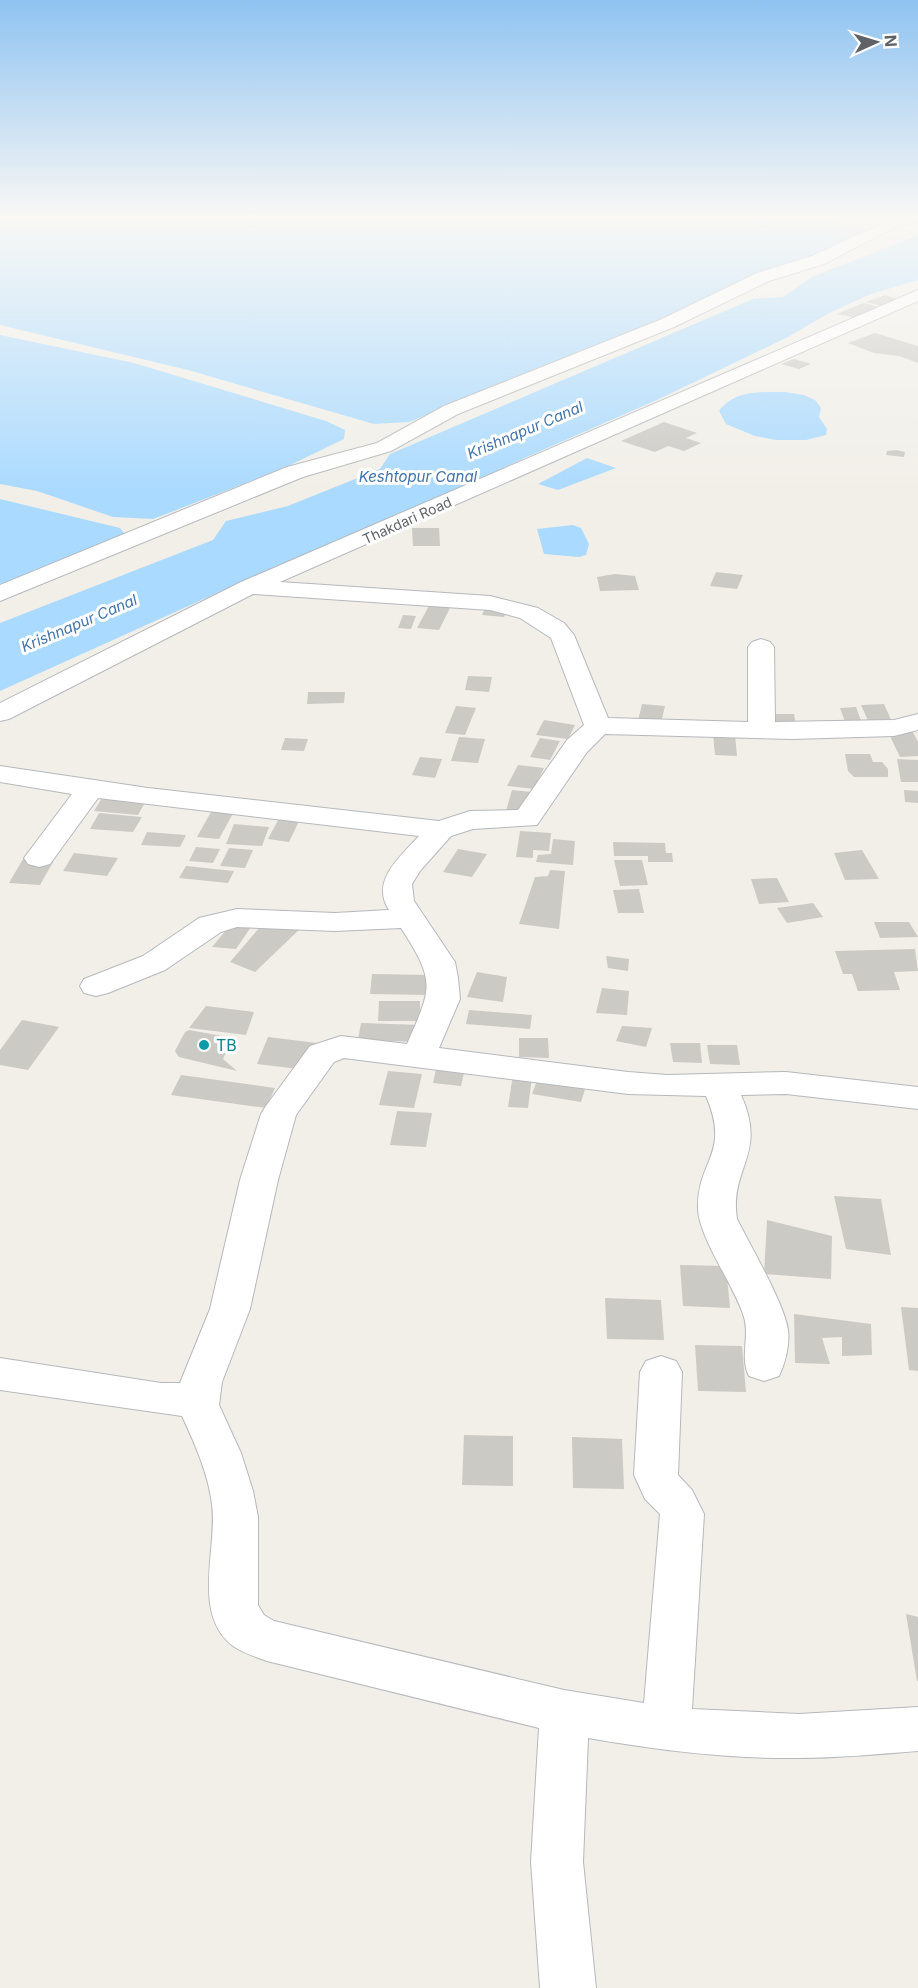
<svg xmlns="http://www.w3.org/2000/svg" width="918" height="1988" font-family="Inter,sans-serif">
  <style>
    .water { fill: #aadaff }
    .building { fill: #cccac5 }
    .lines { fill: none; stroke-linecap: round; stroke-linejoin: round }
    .minor-casing { stroke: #b5b8bc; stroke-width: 2 }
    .minor { fill: #fff; fill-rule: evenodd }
    .culture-dot { fill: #0f9aa8; stroke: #fff; stroke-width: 2 }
    .labels { text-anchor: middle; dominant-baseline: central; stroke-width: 6; stroke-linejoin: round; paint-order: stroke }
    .far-street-label { font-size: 14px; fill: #5f6368; stroke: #fff }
    .far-water-label { font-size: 15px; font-style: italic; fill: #4174aa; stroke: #fff }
    .culture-label { font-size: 16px; fill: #0d838f; stroke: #fff; text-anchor: start }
  </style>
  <rect width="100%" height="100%" fill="#f1efe8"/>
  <!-- water -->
  <g class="water">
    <polygon points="0,215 806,215 874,230 636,333 409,422 374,424 188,370 0,325"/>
    <polygon points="918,235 918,280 871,294 831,312 788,337 659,399 529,456 393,521 279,565 0,691 0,623 213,540 226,521 288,506 380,469 390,454 753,299 783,297 812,277"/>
    <polygon points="0,335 134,363 326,421 345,430 344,439 282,469 153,519 113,517 37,491 0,484"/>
    <path d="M 785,392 L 804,395 L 815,400 L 821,408 L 819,417 L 827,429 L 826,435 L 806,440 L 776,440 L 755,436 L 726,424 L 719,411 C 734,390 761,392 785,392 Z"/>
    <polygon points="587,458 616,468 558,490 538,484"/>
    <polygon points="0,499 120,528 127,537 0,590"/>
    <polygon points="573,525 581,528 589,544 586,555 579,557 544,554 537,529"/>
  </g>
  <!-- building -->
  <g class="building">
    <polygon points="885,295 900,300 882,306 866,302"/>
    <polygon points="863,303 880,307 855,318 837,314"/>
    <polygon points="875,333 918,346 918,363 899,356 874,353 848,343"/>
    <polygon points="794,359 811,364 799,369 781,364"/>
    <polygon points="664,422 697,433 686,438 701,443 684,451 668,446 655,452 621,441"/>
    <polygon points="896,450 905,452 904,457 886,455 887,451"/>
    <polygon points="412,528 439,528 440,546 413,546"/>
    <polygon points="716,572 743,575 737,589 710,586"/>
    <polygon points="615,574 635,576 639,590 600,591 597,577"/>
    <polygon points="431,602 452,604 439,630 417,628"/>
    <polygon points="486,606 508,608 504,617 482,615"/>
    <polygon points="403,615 416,616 411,629 398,628"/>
    <polygon points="468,676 492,677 489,692 465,690"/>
    <polygon points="308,692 345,692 344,703 307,704"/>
    <polygon points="642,704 665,706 661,723 638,721"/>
    <polygon points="884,704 892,722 869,723 861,705"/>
    <polygon points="456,706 476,708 465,735 445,733"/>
    <polygon points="856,707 863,726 847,727 840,708"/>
    <polygon points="770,714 794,714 796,726 773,726"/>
    <polygon points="544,720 575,725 568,739 536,735"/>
    <polygon points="888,732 913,732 918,742 918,756 900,757"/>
    <polygon points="713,734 735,735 737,756 715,755"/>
    <polygon points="459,737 485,739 478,763 451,761"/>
    <polygon points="285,738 308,739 304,751 281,750"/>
    <polygon points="540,738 560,741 550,760 530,757"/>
    <polygon points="845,754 870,754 873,762 882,762 888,769 888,777 854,777 848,771"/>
    <polygon points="420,757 442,759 435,778 412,775"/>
    <polygon points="897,759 918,760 918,782 901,782"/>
    <polygon points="518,765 544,768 534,789 507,786"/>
    <polygon points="512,790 532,792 527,813 506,811"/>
    <polygon points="904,790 918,791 918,803 905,802"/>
    <polygon points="104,795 147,799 138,815 94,811"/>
    <polygon points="215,805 236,808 219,839 197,837"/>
    <polygon points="99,813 142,817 133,832 90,829"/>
    <polygon points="282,813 302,815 289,842 268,839"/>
    <polygon points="234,824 269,827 262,846 226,844"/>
    <polygon points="520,831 551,833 549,851 533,850 533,858 516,857"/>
    <polygon points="147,832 186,835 180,847 141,845"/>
    <polygon points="553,839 575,841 573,865 536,862 538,855 551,854"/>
    <polygon points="613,842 665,843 666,853 672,853 673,862 648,862 648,856 614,856"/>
    <polygon points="196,847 220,849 213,863 189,861"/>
    <polygon points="229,848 253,850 245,868 220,866"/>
    <polygon points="458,849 487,854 472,877 443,872"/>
    <polygon points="862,850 879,879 845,880 834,853"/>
    <polygon points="74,853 118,858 107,876 63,871"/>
    <polygon points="23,859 53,862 40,885 9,883"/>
    <polygon points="614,860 642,860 648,885 620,886"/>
    <polygon points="186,866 234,871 228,883 179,878"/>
    <polygon points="550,870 565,871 559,929 519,924 535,877 548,876"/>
    <polygon points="777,878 789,902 759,904 751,879"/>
    <polygon points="639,889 644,913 618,913 613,890"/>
    <polygon points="813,903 823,917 787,923 777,908"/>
    <polygon points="266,920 302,927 255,972 230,962"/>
    <polygon points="233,922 253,924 236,949 212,947"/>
    <polygon points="874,922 909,922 918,937 880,938"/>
    <polygon points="915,949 918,971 894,972 900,990 858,991 852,974 843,974 835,951"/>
    <polygon points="606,956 629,959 628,971 608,968"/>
    <polygon points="477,972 507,977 503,1002 467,997"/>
    <polygon points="372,974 429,975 428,995 370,994"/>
    <polygon points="602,988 629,991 627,1015 596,1013"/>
    <polygon points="379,1001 420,1001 420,1021 378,1021"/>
    <polygon points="206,1006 254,1012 246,1035 189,1028"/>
    <polygon points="469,1010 532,1015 530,1029 466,1024"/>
    <polygon points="22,1020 59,1027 28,1070 0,1065 0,1050"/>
    <polygon points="361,1023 421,1025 419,1042 358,1040"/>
    <polygon points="622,1026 652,1028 646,1047 616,1041"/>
    <polygon points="189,1030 233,1038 223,1059 237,1071 179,1057 175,1051 185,1032"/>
    <polygon points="268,1037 317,1043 306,1070 257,1064"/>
    <polygon points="519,1038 548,1038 549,1058 519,1057"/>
    <polygon points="670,1043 700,1043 702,1063 673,1062"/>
    <polygon points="707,1045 737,1045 740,1065 710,1064"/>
    <polygon points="437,1065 465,1068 461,1086 433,1083"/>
    <polygon points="514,1068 533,1070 528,1108 508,1107"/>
    <polygon points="388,1071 422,1074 414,1108 379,1105"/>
    <polygon points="181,1075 275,1088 266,1108 171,1095"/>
    <polygon points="538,1078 586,1086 581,1102 532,1094"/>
    <polygon points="397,1111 432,1113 426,1147 390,1145"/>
    <polygon points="834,1196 881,1199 891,1255 846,1249"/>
    <polygon points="767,1220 832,1236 831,1279 764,1274"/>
    <polygon points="680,1265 726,1266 730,1308 683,1306"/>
    <polygon points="605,1298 661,1300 664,1340 607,1339"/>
    <polygon points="901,1307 918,1308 918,1371 909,1370"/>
    <polygon points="794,1314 871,1324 872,1355 842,1356 842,1337 822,1338 830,1364 795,1363"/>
    <polygon points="695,1345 742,1346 746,1392 698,1391"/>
    <polygon points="464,1435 513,1436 513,1486 462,1485"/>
    <polygon points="572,1437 622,1439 624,1489 573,1488"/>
    <polygon points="906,1614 918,1617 918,1681 917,1681"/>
  </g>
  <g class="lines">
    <!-- minor casing -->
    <g class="minor-casing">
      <g id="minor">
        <polygon points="905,215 918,215 918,222 897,226 824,264 769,281 674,327 458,414 391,451 303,477 0,601 0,585 287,467 377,443 444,406 662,319 757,273 812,256 877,226 886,219"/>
        <path d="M 918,290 L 918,301 L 280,582 L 490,596 L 538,608 L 564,623 L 574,635 L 608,718 L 748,722 L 748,647 L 752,642 L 761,639 L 770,642 L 774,647 L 775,722 L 894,720 L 918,714 L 918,730 L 894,736 L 792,739 L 605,734 L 587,752 L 537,825 L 473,829 L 451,836 L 420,871 L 412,884 L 414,901 L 455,962 L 458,978 L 460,999 L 439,1048 L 628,1072 L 667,1075 L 786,1072 L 918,1087 L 918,1109 L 786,1094 L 741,1095 C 768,1155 729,1167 737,1219 C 750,1245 785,1305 788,1330 C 790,1345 785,1364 779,1376 L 764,1381 L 749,1376 C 739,1357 751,1335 743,1314 C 733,1284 698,1236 698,1208 C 697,1160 731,1154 706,1096 L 628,1094 L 344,1058 L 334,1062 L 296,1115 L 278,1180 L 250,1309 L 222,1382 L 219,1405 L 241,1453 L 253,1491 L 258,1517 L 258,1605 L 264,1615 L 274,1621 L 564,1690 L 644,1703 L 660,1514 L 645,1499 L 634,1475 L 640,1372 L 646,1361 L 661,1356 L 676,1361 L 682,1372 L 678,1475 L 692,1490 L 704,1514 L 692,1709 L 799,1714 L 918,1707 L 918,1751 C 878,1754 838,1758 798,1758 C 727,1759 658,1750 588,1738 L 583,1862 L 596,1988 L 540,1988 L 531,1862 L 539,1728 L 267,1661 C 256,1657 243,1653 233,1646 C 191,1614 218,1547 212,1504 C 208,1473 195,1444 182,1416 L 0,1390 L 0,1358 L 161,1383 L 180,1383 L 210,1309 L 240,1180 L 261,1114 L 266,1106 L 310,1046 L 341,1036 L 407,1044 C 432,987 436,982 401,928 L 335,931 L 237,927 L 221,932 L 165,970 L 108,993 L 96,996 L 84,993 L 80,986 L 84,979 L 143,956 L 199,918 L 237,909 L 335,913 L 389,910 C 370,881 400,857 419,836 L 98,798 L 50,864 L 39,867 L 28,864 L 24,858 L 72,794 L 0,782 L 0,766 L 148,788 L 439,821 L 470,811 L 518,810 L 567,740 L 584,725 L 551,638 L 520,618 L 490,610 L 253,594 L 9,719 L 0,721 L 0,703 L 241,582 Z"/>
      </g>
    </g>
    <!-- minor -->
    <use href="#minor" class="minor"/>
  </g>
  <!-- sky -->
  <linearGradient id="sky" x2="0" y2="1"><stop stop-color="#8fc3f1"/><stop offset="0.44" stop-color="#f9f8f5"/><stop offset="1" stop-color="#f9f8f5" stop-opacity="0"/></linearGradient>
  <rect width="918" height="493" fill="url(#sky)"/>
  <!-- markers -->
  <circle class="culture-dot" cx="204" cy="1045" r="6"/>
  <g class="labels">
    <!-- far-street labels -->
    <g class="far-street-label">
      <text transform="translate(407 520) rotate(-24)">Thakdari Road</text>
    </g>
    <!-- far-water labels -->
    <g class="far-water-label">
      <text transform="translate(525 430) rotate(-23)">Krishnapur Canal</text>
      <text x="418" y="476">Keshtopur Canal</text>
      <text transform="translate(79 623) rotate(-23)">Krishnapur Canal</text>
    </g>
    <!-- culture labels -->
    <g class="culture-label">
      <text x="216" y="1045">TB</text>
    </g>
  </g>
  <!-- north arrow -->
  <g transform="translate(876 42) rotate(86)" stroke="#ffffff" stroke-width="4.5" paint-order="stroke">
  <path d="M0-4.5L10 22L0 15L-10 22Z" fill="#5f6368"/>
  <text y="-9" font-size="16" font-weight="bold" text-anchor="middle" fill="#5f6368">N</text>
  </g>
</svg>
